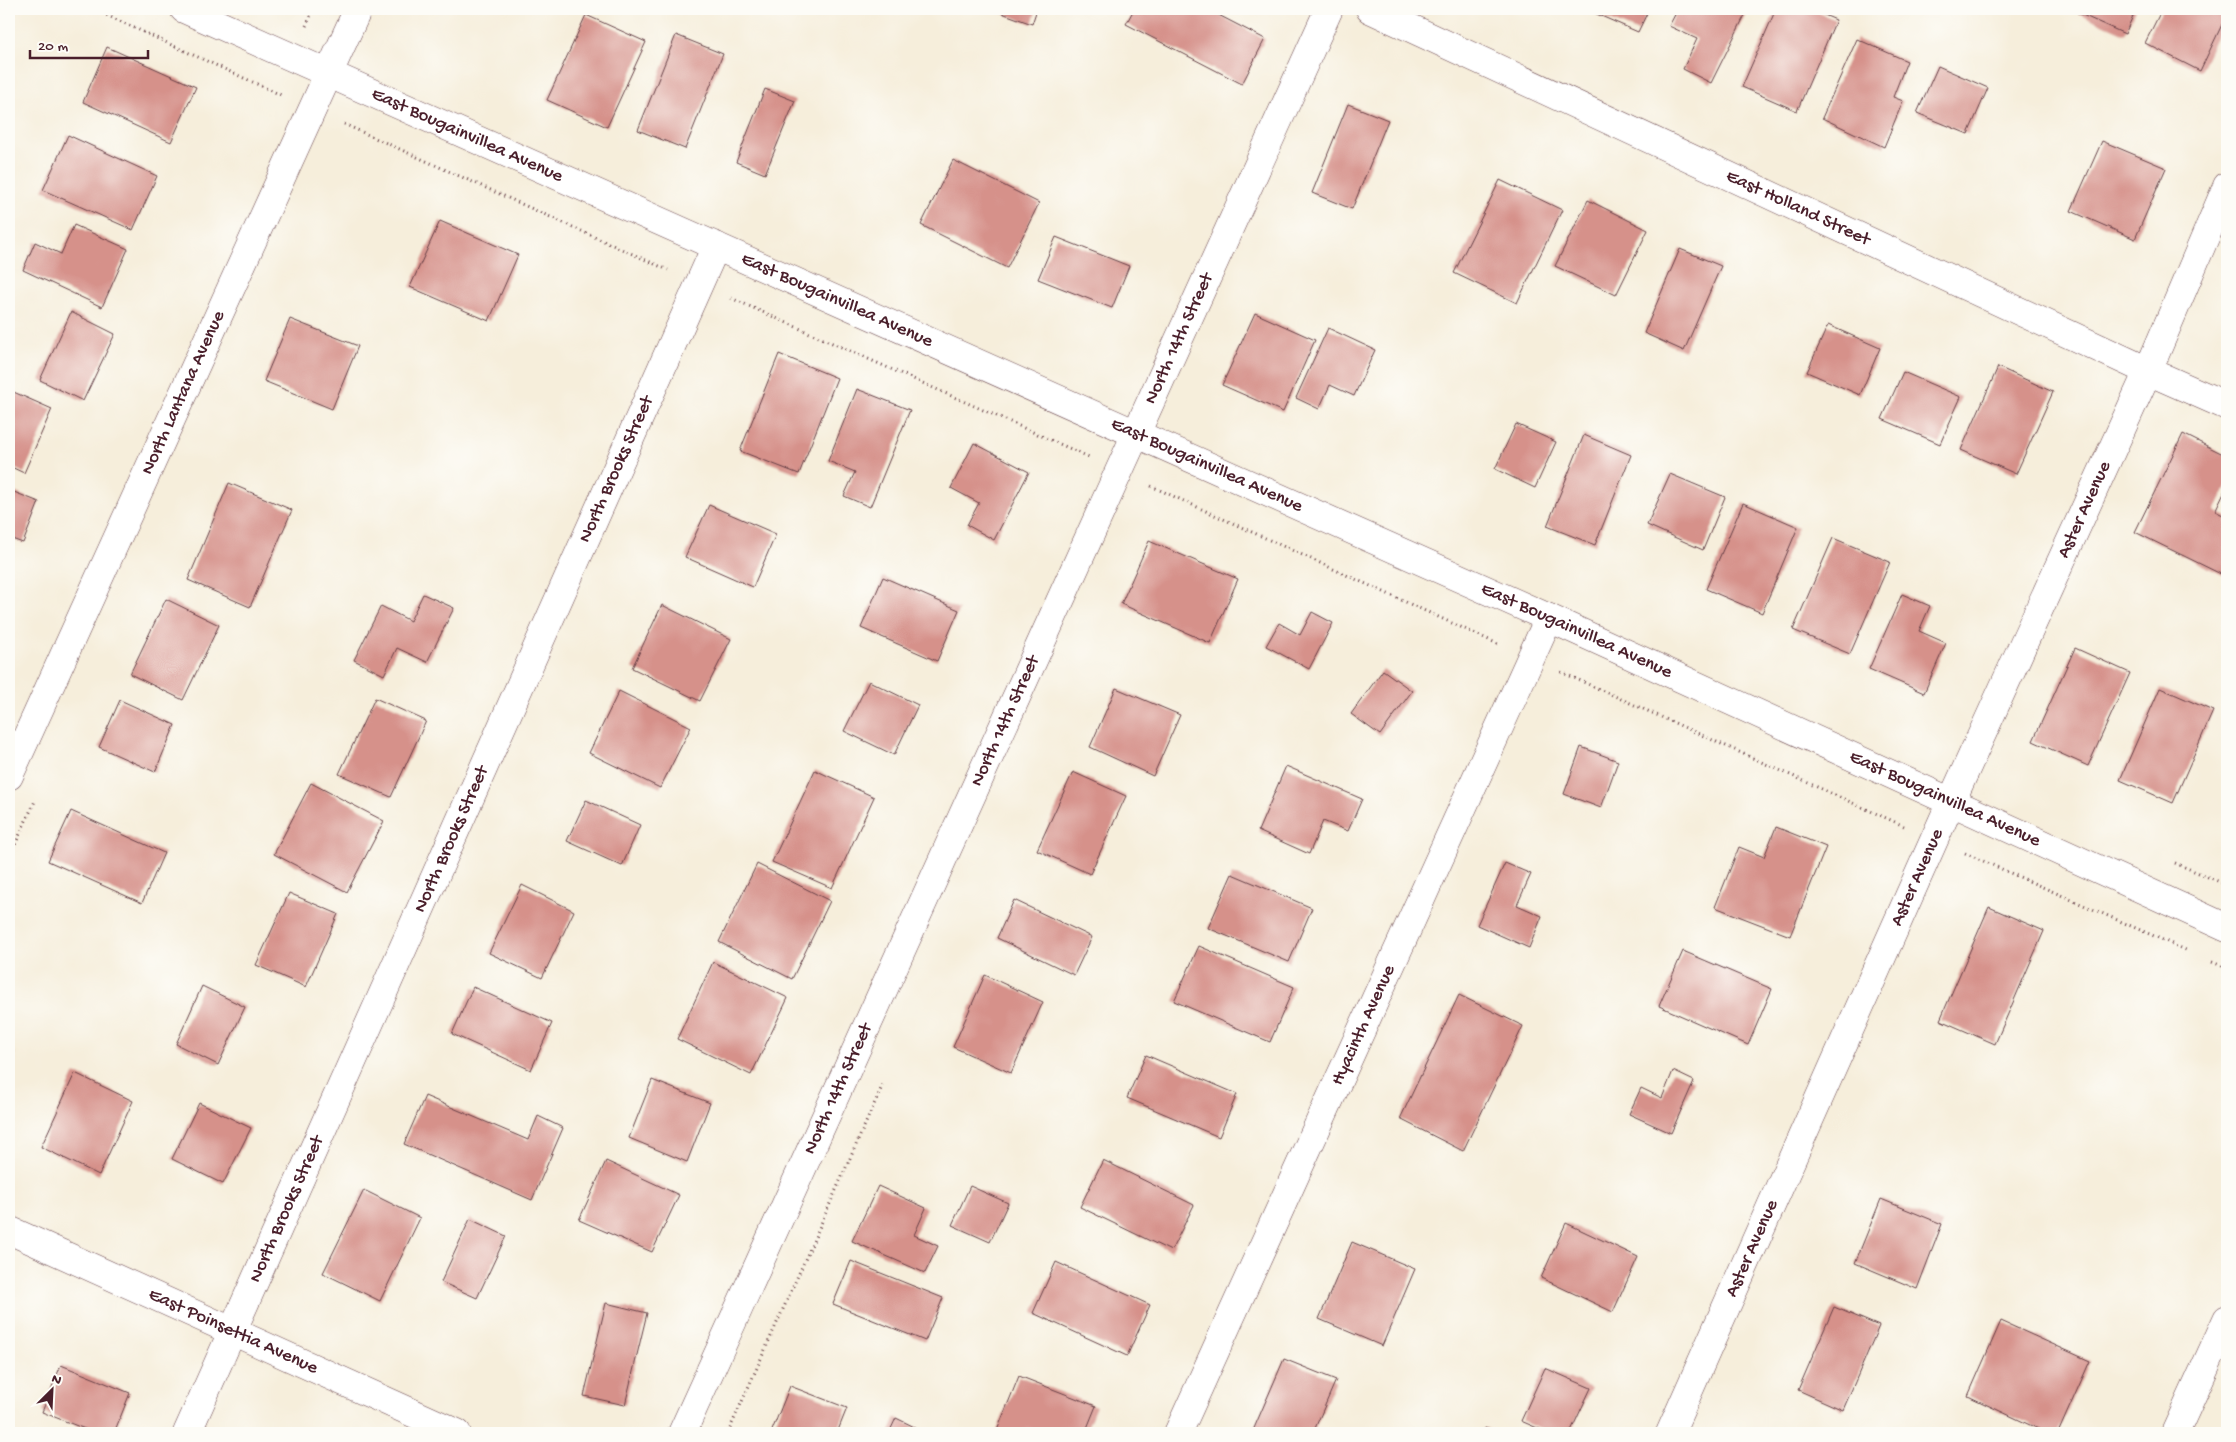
<svg xmlns="http://www.w3.org/2000/svg" width="2236" height="1442" font-family="'Gochi Hand',sans-serif">
  <style>
    .building { fill: #d6918a }
    .lines { fill: none; stroke-linecap: round; stroke-linejoin: round }
    .minor-casing { stroke: #643e45; stroke-width: 29 }
    .tertiary-casing { stroke: #643e45; stroke-width: 29 }
    .path { stroke: #643e45; stroke-width: 3; stroke-dasharray: 1 4; stroke-linecap: butt }
    .minor { stroke: #fff; stroke-width: 28 }
    .tertiary { stroke: #fff; stroke-width: 28 }
    .labels { text-anchor: middle; dominant-baseline: central; stroke-width: 4.5; stroke-linejoin: round; paint-order: stroke }
    .street-label { font-size: 19px; fill: #4a1f2b; stroke: #fdfcf7 }
  </style>
  <rect width="100%" height="100%" fill="#fdfcf7"/>
  <filter id="ink" filterUnits="userSpaceOnUse"><feTurbulence type="fractalNoise" baseFrequency=".02" numOctaves="2"/><feDisplacementMap in="SourceGraphic" scale="10" xChannelSelector="R" yChannelSelector="G"/><feConvolveMatrix kernelMatrix="1 2 1 2 8 2 1 2 1" color-interpolation-filters="sRGB"/></filter>
  <filter id="wash" filterUnits="userSpaceOnUse"><feTurbulence type="fractalNoise" baseFrequency=".0096" numOctaves="4" result="noise"/><feDisplacementMap in="SourceGraphic" scale="20" xChannelSelector="R" yChannelSelector="G"/><feGaussianBlur stdDeviation="1.12" result="paint"/><feColorMatrix in="noise" values="0 0 0 0 0 0 0 0 0 0 0 0 0 0 0 0 0 1.4 0 .05"/><feComposite in="paint" operator="in"/></filter>
  <g filter="url(#wash)">
    <rect width="100%" height="100%" fill="#f6eedb"/>
    <g id="blocks">
      <!-- building -->
      <g class="building">
        <polygon points="991,9 1037,9 1032,24"/>
        <polygon points="1134,9 1207,9 1265,39 1242,84 1126,24"/>
        <polygon points="1585,9 1649,9 1638,32"/>
        <polygon points="1678,9 1748,9 1711,83 1683,69 1697,39 1669,26"/>
        <polygon points="1776,9 1810,9 1836,20 1797,111 1742,87"/>
        <polygon points="2069,9 2136,9 2125,34"/>
        <polygon points="2162,9 2227,9 2227,14 2200,71 2145,43"/>
        <polygon points="586,15 646,42 607,127 547,100"/>
        <polygon points="676,35 723,54 685,149 638,130"/>
        <polygon points="1857,39 1907,61 1893,97 1903,101 1884,147 1822,118"/>
        <polygon points="107,47 196,87 171,142 83,102"/>
        <polygon points="1938,66 1988,88 1968,134 1917,113"/>
        <polygon points="765,89 795,101 765,174 736,162"/>
        <polygon points="1348,104 1388,120 1352,209 1312,193"/>
        <polygon points="68,135 157,176 133,230 43,190"/>
        <polygon points="2102,141 2166,168 2135,239 2071,211"/>
        <polygon points="953,160 1039,203 1007,268 921,225"/>
        <polygon points="1500,180 1562,210 1517,303 1454,273"/>
        <polygon points="1588,200 1648,230 1616,295 1555,266"/>
        <polygon points="440,221 518,255 489,321 410,287"/>
        <polygon points="74,225 128,249 102,307 23,270 35,242 61,254"/>
        <polygon points="1056,237 1129,266 1112,308 1038,279"/>
        <polygon points="1680,249 1721,266 1684,351 1644,333"/>
        <polygon points="71,312 115,334 83,401 40,380"/>
        <polygon points="1255,313 1315,340 1283,412 1222,385"/>
        <polygon points="290,319 358,346 332,409 264,381"/>
        <polygon points="1828,325 1880,348 1860,395 1807,372"/>
        <polygon points="1328,328 1375,350 1354,396 1330,385 1319,409 1296,398"/>
        <polygon points="779,354 837,378 799,474 740,451"/>
        <polygon points="1998,367 2053,392 2016,474 1961,450"/>
        <polygon points="1903,372 1961,397 1940,444 1882,419"/>
        <polygon points="857,389 910,410 870,507 844,496 855,472 828,461"/>
        <polygon points="9,390 52,409 24,473 9,466"/>
        <polygon points="1516,424 1556,442 1535,488 1495,469"/>
        <polygon points="2183,434 2227,456 2227,486 2215,511 2227,517 2227,577 2135,532"/>
        <polygon points="1584,435 1631,455 1595,545 1547,526"/>
        <polygon points="974,443 1029,472 994,540 967,525 979,503 951,488"/>
        <polygon points="1670,474 1725,497 1703,550 1647,525"/>
        <polygon points="229,483 292,510 250,607 188,580"/>
        <polygon points="9,490 39,502 23,543 9,538"/>
        <polygon points="1743,503 1798,527 1762,613 1706,589"/>
        <polygon points="709,505 776,534 753,587 685,557"/>
        <polygon points="1833,538 1890,562 1850,654 1793,630"/>
        <polygon points="1149,541 1238,579 1210,643 1121,604"/>
        <polygon points="883,577 959,610 937,661 861,628"/>
        <polygon points="423,594 454,608 427,662 397,648 384,675 354,660 381,606 410,621"/>
        <polygon points="1902,594 1930,606 1919,631 1946,643 1924,693 1869,669"/>
        <polygon points="166,599 219,625 183,700 130,674"/>
        <polygon points="662,605 731,639 700,701 632,668"/>
        <polygon points="1312,612 1333,623 1309,669 1266,646 1279,623 1300,635"/>
        <polygon points="2075,648 2130,673 2088,766 2033,741"/>
        <polygon points="1383,670 1412,691 1380,735 1351,714"/>
        <polygon points="869,681 918,705 894,755 844,731"/>
        <polygon points="1116,688 1180,715 1153,776 1090,747"/>
        <polygon points="2160,688 2213,711 2173,803 2120,780"/>
        <polygon points="619,691 691,727 660,788 589,753"/>
        <polygon points="375,698 426,721 391,797 339,774"/>
        <polygon points="120,700 175,725 155,772 99,747"/>
        <polygon points="1581,747 1618,761 1601,808 1564,794"/>
        <polygon points="1286,766 1362,799 1348,831 1323,821 1309,854 1258,831"/>
        <polygon points="815,770 874,797 832,888 772,862"/>
        <polygon points="1073,772 1126,796 1090,874 1037,850"/>
        <polygon points="311,783 384,821 347,892 274,854"/>
        <polygon points="586,800 640,825 622,866 567,841"/>
        <polygon points="71,811 164,853 142,903 48,861"/>
        <polygon points="1776,827 1826,847 1790,936 1715,907 1739,847 1764,857"/>
        <polygon points="1505,863 1531,874 1517,905 1542,916 1529,948 1477,925"/>
        <polygon points="757,864 830,901 792,979 719,942"/>
        <polygon points="1232,874 1312,908 1289,962 1208,928"/>
        <polygon points="522,885 574,911 542,978 489,953"/>
        <polygon points="289,893 338,914 306,987 256,965"/>
        <polygon points="1014,900 1092,937 1074,975 997,938"/>
        <polygon points="1989,907 2044,931 1995,1044 1940,1020"/>
        <polygon points="1199,946 1294,987 1270,1042 1174,1001"/>
        <polygon points="1683,951 1772,989 1748,1045 1659,1006"/>
        <polygon points="713,962 788,998 751,1075 677,1039"/>
        <polygon points="985,975 1043,1002 1011,1073 953,1047"/>
        <polygon points="202,986 245,1007 218,1065 176,1044"/>
        <polygon points="473,987 552,1023 531,1070 452,1034"/>
        <polygon points="1459,995 1523,1026 1463,1151 1400,1119"/>
        <polygon points="9,1049 15,1053 9,1067"/>
        <polygon points="1146,1055 1237,1094 1219,1137 1127,1098"/>
        <polygon points="1673,1071 1694,1081 1671,1133 1629,1114 1641,1088 1662,1098"/>
        <polygon points="75,1073 133,1101 99,1175 41,1147"/>
        <polygon points="652,1080 710,1103 687,1162 629,1138"/>
        <polygon points="425,1096 528,1140 538,1116 563,1128 532,1200 404,1144"/>
        <polygon points="199,1103 251,1128 223,1184 172,1159"/>
        <polygon points="1103,1160 1194,1205 1171,1251 1080,1207"/>
        <polygon points="606,1161 679,1195 652,1252 579,1220"/>
        <polygon points="878,1186 926,1208 914,1235 938,1246 925,1273 852,1241"/>
        <polygon points="970,1186 1008,1203 990,1242 952,1225"/>
        <polygon points="364,1190 420,1218 380,1301 323,1273"/>
        <polygon points="1881,1199 1942,1224 1917,1289 1855,1263"/>
        <polygon points="470,1219 506,1236 477,1298 441,1282"/>
        <polygon points="1566,1223 1638,1257 1613,1312 1541,1278"/>
        <polygon points="1352,1242 1415,1269 1382,1346 1319,1319"/>
        <polygon points="851,1261 943,1298 925,1341 833,1304"/>
        <polygon points="1056,1262 1150,1305 1127,1356 1033,1313"/>
        <polygon points="606,1303 647,1313 625,1405 584,1396"/>
        <polygon points="1834,1307 1879,1326 1843,1410 1798,1390"/>
        <polygon points="2001,1321 2090,1361 2058,1433 2047,1433 1968,1396"/>
        <polygon points="9,1354 13,1356 9,1365"/>
        <polygon points="1284,1359 1336,1380 1313,1433 1252,1433"/>
        <polygon points="61,1365 130,1393 114,1433 95,1433 42,1412"/>
        <polygon points="1545,1368 1591,1388 1570,1433 1549,1433 1521,1421"/>
        <polygon points="1019,1376 1096,1406 1085,1433 996,1433"/>
        <polygon points="790,1386 847,1408 837,1433 771,1433"/>
        <polygon points="896,1418 927,1433 889,1433"/>
        <polygon points="1485,1428 1498,1433 1482,1433"/>
      </g>
    </g>
  </g>
  <g filter="url(#ink)">
    <use href="#blocks" fill-opacity="0" stroke="#643e45" stroke-width="1"/>
    <g class="lines">
      <!-- minor casing -->
      <g class="minor-casing">
        <g id="minor">
          <path id="s1" d="M 1370,9 L 2148,371 L 2227,406"/>
          <path id="s2" d="M 9,776 L 358,9"/>
          <path id="s3" d="M 9,1230 L 457,1433"/>
          <path id="s4" d="M 187,1433 L 716,246"/>
          <path id="s5" d="M 682,1433 L 1329,9"/>
          <path id="s6" d="M 1178,1433 L 1549,618"/>
          <path id="s7" d="M 1670,1433 L 1951,802 L 2148,371 L 2227,186"/>
        </g>
      </g>
      <!-- tertiary casing -->
      <g class="tertiary-casing">
        <g id="tertiary">
          <path id="s8" d="M 184,9 L 1549,618 L 2227,928"/>
          <polyline points="2175,1433 2227,1319"/>
        </g>
      </g>
      <!-- path -->
      <g class="path">
        <polyline points="93,9 281,95"/>
        <polyline points="306,26 314,9"/>
        <polyline points="344,124 668,270"/>
        <polyline points="731,298 1089,457"/>
        <polyline points="1151,486 1500,645"/>
        <polyline points="1561,672 1904,826"/>
        <polyline points="1965,853 2188,951"/>
        <polyline points="9,858 35,801"/>
        <polyline points="2175,863 2227,885"/>
        <polyline points="2212,962 2227,968"/>
        <polyline points="728,1433 884,1082"/>
      </g>
      <!-- minor -->
      <use href="#minor" class="minor"/>
      <!-- tertiary -->
      <use href="#tertiary" class="tertiary"/>
    </g>
  </g>
  <g class="labels">
    <!-- street labels -->
    <g class="street-label">
      <text stroke="none"><textPath href="#s8" startOffset="310">East Bougainvillea Avenue</textPath></text>
      <text stroke="none"><textPath href="#s1" startOffset="472">East Holland Street</textPath></text>
      <text stroke="none"><textPath href="#s8" startOffset="715">East Bougainvillea Avenue</textPath></text>
      <text stroke="none"><textPath href="#s5" startOffset="1202">North 14th Street</textPath></text>
      <text stroke="none"><textPath href="#s2" startOffset="421">North Lantana Avenue</textPath></text>
      <text stroke="none"><textPath href="#s8" startOffset="1120">East Bougainvillea Avenue</textPath></text>
      <text stroke="none"><textPath href="#s4" startOffset="1055">North Brooks Street</textPath></text>
      <text stroke="none"><textPath href="#s7" startOffset="1012">Aster Avenue</textPath></text>
      <text stroke="none"><textPath href="#s8" startOffset="1525">East Bougainvillea Avenue</textPath></text>
      <text stroke="none"><textPath href="#s5" startOffset="782">North 14th Street</textPath></text>
      <text stroke="none"><textPath href="#s8" startOffset="1930">East Bougainvillea Avenue</textPath></text>
      <text stroke="none"><textPath href="#s4" startOffset="650">North Brooks Street</textPath></text>
      <text stroke="none"><textPath href="#s7" startOffset="608">Aster Avenue</textPath></text>
      <text stroke="none"><textPath href="#s6" startOffset="448">Hyacinth Avenue</textPath></text>
      <text stroke="none"><textPath href="#s5" startOffset="378">North 14th Street</textPath></text>
      <text stroke="none"><textPath href="#s4" startOffset="245">North Brooks Street</textPath></text>
      <text stroke="none"><textPath href="#s7" startOffset="202">Aster Avenue</textPath></text>
      <text stroke="none"><textPath href="#s3" startOffset="246">East Poinsettia Avenue</textPath></text>
    </g>
  </g>
  <!-- margin -->
  <rect width="2236" height="1442" fill="none" stroke="#fdfcf7" stroke-width="30"/>
  <!-- north arrow -->
  <g transform="translate(52 1390) rotate(24)" stroke="#fdfcf7" stroke-width="4" paint-order="stroke">
  <path d="M0-4L9 19L0 12L-9 19Z" fill="#4a1f2b"/>
  <text y="-8" font-size="14" font-weight="bold" text-anchor="middle" fill="#4a1f2b">N</text>
  </g>
  <!-- scale -->
  <path d="M30 50v8h118v-8" fill="none" stroke="#4a1f2b" stroke-width="2.5"/>
  <text x="38" y="50" font-size="15" fill="#4a1f2b" stroke="#fdfcf7" stroke-width="4" paint-order="stroke">20 m</text>
</svg>
